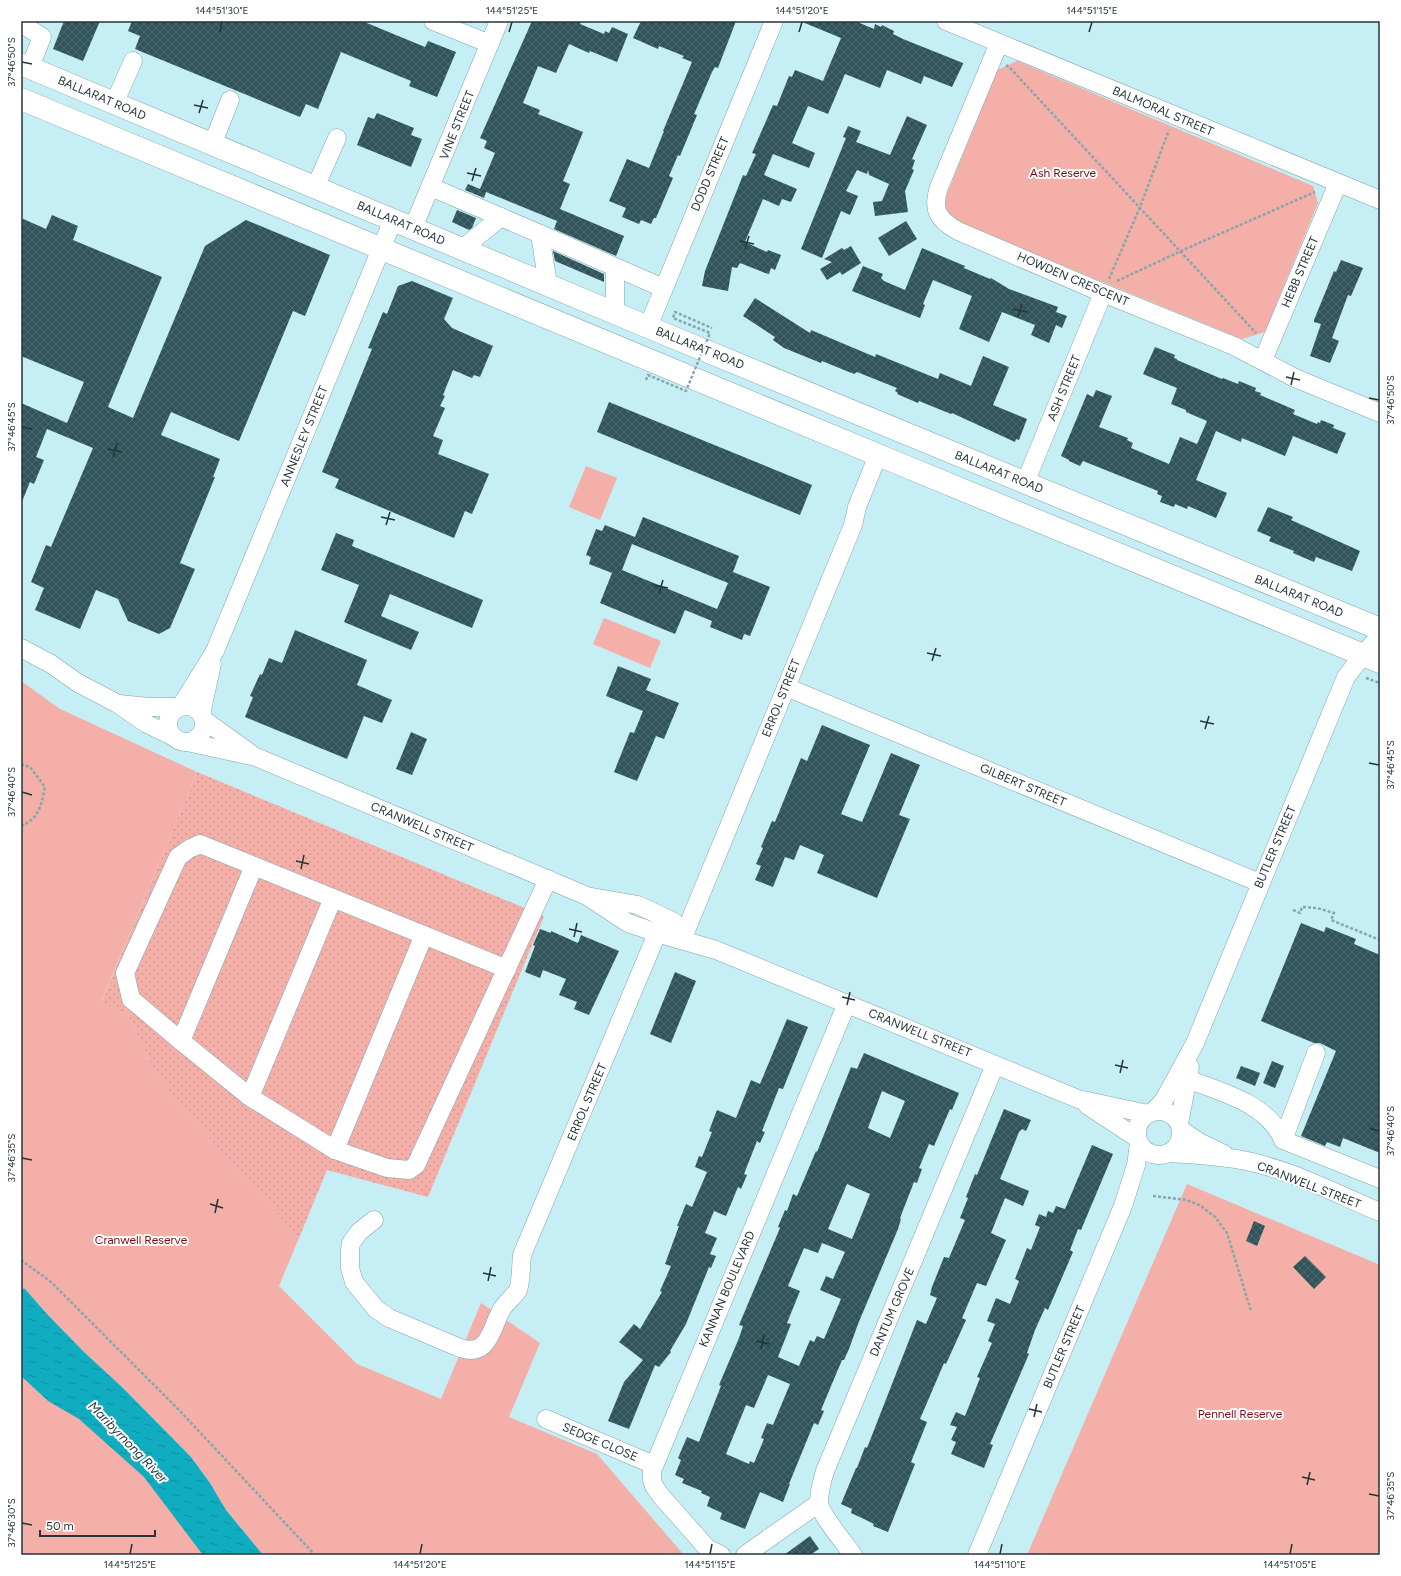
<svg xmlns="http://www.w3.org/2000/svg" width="1401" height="1576" font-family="Figtree,sans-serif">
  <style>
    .grass { fill: url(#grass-dots) }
    .park { fill: #f3afa8 }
    .water { fill: url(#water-ripples) }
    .building { fill: url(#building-cross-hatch); fill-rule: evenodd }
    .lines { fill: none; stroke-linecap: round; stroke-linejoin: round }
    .minor-casing { stroke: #80a6ac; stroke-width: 19 }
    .highway-casing { stroke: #80a6ac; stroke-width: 23 }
    .path { stroke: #87a6ab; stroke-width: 2.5; stroke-dasharray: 3 2; stroke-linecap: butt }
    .minor { stroke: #fff; stroke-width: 18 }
    .highway { stroke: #fff; stroke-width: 22 }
    .path-bridge { stroke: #87a6ab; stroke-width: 2.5; stroke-dasharray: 3 2; stroke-linecap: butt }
    .ticks { fill: none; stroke: #253537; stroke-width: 1.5 }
    .labels { text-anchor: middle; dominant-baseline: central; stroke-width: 4; stroke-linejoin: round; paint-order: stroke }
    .street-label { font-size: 12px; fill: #253537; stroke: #fff }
    .park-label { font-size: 12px; fill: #7d0812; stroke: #fff }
    .water-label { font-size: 13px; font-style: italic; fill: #1f3539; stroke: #fff }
    .neatline { fill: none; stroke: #253537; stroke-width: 1.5 }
    .ticks-label { font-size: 10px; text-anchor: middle; fill: #253537 }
  </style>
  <defs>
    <pattern id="grass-dots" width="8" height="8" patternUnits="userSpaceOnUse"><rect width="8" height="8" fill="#f3afa8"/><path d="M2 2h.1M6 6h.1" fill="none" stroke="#d09791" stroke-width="1.8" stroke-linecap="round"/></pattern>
    <pattern id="water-ripples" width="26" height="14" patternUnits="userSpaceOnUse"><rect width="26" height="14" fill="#10adc1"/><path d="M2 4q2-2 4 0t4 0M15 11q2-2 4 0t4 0" fill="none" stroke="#0f8e9e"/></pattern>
    <pattern id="building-cross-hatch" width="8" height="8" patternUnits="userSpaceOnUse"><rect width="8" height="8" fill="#30545a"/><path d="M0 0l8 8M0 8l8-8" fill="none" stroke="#4c6a6f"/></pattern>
  </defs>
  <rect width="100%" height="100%" fill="#c6eef5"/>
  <!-- grass -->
  <polygon class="grass" points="197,772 544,916 428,1197 327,1170 299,1238 175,1099 149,1061 128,1014 101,1003"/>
  <!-- park -->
  <g class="park">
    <path d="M 1017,61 L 1313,186 L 1318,203 L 1265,332 L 1242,339 L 956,222 C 946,212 942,208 947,194 L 997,70 Z"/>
    <polygon points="586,466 617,478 600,520 569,507"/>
    <polygon points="604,618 661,641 650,668 593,644"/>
    <polygon points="21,681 60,709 197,772 101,1002 128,1014 149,1061 175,1099 299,1238 279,1286 357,1364 441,1399 481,1303 540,1343 509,1417 597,1454 684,1555 263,1555 226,1510 210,1483 191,1457 123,1388 84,1352 47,1314 25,1289 21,1288"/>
    <polygon points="1187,1184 1380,1265 1380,1555 1027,1555"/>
    <polygon points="21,1376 48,1401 100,1412 227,1555 21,1555"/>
  </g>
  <!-- water -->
  <polygon class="water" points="21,1288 25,1289 47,1314 84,1352 123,1388 191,1457 210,1483 226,1510 263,1555 203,1555 144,1477 79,1419 48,1401 21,1376"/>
  <!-- building -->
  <g class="building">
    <polygon points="64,21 100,21 83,61 53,49"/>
    <polygon points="132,21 362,21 425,47 428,41 456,52 437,97 409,86 411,81 341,52 318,109 306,104 300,117 135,49 140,36 128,31"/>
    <polygon points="532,21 581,21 580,24 604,34 605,31 609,33 612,27 628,34 617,62 590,51 589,53 569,44 556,73 538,66 523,103 540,110 538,114 583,132 563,181 570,184 560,209 624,236 616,256 554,229 557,221 486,192 484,198 465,190 468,184 480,189 495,153 484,148 487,141 480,138"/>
    <polygon points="641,21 736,21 718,68 715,67 712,72 695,112 694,114 697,115 680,156 678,155 669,176 673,178 656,218 654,218 651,224 641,220 639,224 622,217 626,208 609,201 627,159 649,168 664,131 663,131 692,62 682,58 684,56 659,46 658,49 633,38"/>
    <polygon points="800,21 855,21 874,29 875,24 881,27 882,25 894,31 893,34 903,39 963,63 963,64 952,87 924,76 921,84 887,70 880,88 845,74 828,114 808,106 792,143 815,153 809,168 773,154 764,175 797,189 791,202 782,199 779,206 763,199 745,242 767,252 768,250 781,255 775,270 771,268 769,274 765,273 740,263 737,268 732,267 728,291 702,286 705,271 743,175 746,176 756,154 752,153 773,105 777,106 789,76 792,77 795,70 823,81 841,38"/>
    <polygon points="377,113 414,128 411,135 422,139 411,167 357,145 368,117 374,119"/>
    <polygon points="907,116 927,125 912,159 915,160 912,169 914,170 905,191 908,212 875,216 873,202 882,201 889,184 869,175 868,170 867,174 857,170 846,191 858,196 850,215 841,211 822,258 801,249 846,138 843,137 848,126 861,131 856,142 890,155"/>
    <polygon points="457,210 476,218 472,228 469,230 452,222"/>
    <polygon points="52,215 78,226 73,240 162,277 108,407 133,418 205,246 246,220 330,255 305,316 293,311 239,441 171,412 161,435 220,459 213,477 215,477 180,563 195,569 170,628 159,634 128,621 118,599 96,590 80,629 35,610 44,588 31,582 46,545 51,547 93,448 47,429 36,457 44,460 34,484 30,482 21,504 21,403 67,423 84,382 21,356 21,218 46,229"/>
    <polygon points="906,221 917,239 889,256 878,238"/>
    <polygon points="851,246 861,263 842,275 840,272 827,280 820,269 832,262 824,259 842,248 844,250"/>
    <polygon points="922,248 965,266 964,268 990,279 991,278 1009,289 1058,307 1056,312 1067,316 1062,328 1056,325 1049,343 1031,335 1035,325 1002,312 989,342 959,329 972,296 933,280 923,304 925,305 920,318 852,291 863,266 883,274 881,278 884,281 905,290"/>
    <polygon points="553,251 604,274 604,282 555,261"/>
    <polygon points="1341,260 1363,268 1351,296 1348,295 1332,338 1339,341 1330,363 1310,356 1321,324 1314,322 1314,320 1334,271 1336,272"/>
    <polygon points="412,281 453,298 444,319 452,328 493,346 480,377 474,375 472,378 453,370 443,395 445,396 440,406 445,408 433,436 443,440 438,454 489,474 472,514 465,511 454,538 335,488 339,479 322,472 372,349 368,348 383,312 387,314 398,286"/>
    <polygon points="755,298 810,333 811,330 875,357 876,354 938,379 940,373 971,386 983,356 1009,367 993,405 1027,419 1019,440 1016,439 1015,442 952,413 951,414 919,401 918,403 897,394 898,393 895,391 897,388 857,372 854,374 822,361 821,363 784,348 773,340 775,337 743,316"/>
    <polygon points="1155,347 1175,355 1174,358 1177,359 1177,360 1222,379 1223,378 1238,384 1239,381 1256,388 1255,391 1261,393 1260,395 1295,410 1293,414 1317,424 1318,422 1320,423 1321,420 1334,425 1333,428 1346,433 1337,454 1293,436 1285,456 1242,438 1241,442 1216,431 1196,480 1227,493 1216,518 1188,506 1187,509 1175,504 1174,507 1160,502 1162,496 1157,494 1158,491 1083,461 1080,466 1069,461 1069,460 1061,456 1087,394 1093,397 1096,390 1112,396 1099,427 1128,438 1127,440 1133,443 1131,448 1169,464 1180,437 1197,444 1207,421 1186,412 1186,410 1171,404 1177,388 1143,374"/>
    <polygon points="609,402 812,485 800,515 597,432"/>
    <polygon points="1268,507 1293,517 1291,520 1360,551 1352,571 1316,557 1314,562 1293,553 1294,551 1269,541 1271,537 1257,531"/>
    <path d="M 643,517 L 739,556 L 733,572 L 770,587 L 750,636 L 744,634 L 742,640 L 710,627 L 712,621 L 685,610 L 675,634 L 600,603 L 612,573 L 589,564 L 591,557 L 586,555 L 596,529 L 602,531 L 605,525 L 635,537 ZM 632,544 L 728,583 L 717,609 L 622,570 Z"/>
    <polygon points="336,533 354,540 352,546 483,600 472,628 390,594 381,616 419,632 411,650 344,622 359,585 321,570"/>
    <polygon points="295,630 367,660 357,685 392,700 382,723 364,716 347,759 245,717 253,697 250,696 260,674 262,675 269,658 282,663"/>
    <polygon points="618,666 651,679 646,690 679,703 664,739 656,736 637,781 614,772 630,732 634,733 643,711 606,696"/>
    <polygon points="822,725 870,745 841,814 862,822 891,753 920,765 899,815 910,819 877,898 817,873 824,855 800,845 794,860 785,857 773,887 755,880 761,866 756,864 763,848 761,847 772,821 775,822 801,758 807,761"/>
    <polygon points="411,732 427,739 412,775 396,769"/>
    <polygon points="1301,923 1324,932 1326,927 1356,939 1354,944 1380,955 1380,1153 1343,1138 1340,1147 1327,1142 1325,1146 1301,1136 1336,1051 1320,1043 1314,1043 1261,1021"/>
    <polygon points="540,929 551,933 551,931 578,943 581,935 619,951 589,1015 574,1009 577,1002 559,995 566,979 543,970 540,978 525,972 535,946 533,945"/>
    <polygon points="675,972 696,981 671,1043 650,1034"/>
    <polygon points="787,1019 808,1027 783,1089 779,1088 762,1131 765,1132 760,1143 757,1141 744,1174 747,1175 741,1189 738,1187 726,1216 714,1211 705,1233 717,1238 710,1254 716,1256 711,1268 709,1267 686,1324 670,1351 671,1352 659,1367 655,1365 629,1429 608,1421 624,1382 643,1360 619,1342 634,1324 640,1329 662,1292 660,1291 671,1266 665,1264 679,1226 677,1226 686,1204 692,1207 707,1172 695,1167 699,1156 702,1157 712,1132 709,1131 717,1110 736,1118 751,1080 760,1084"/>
    <path d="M 864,1053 L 959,1093 L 952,1110 L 950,1109 L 934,1146 L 929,1144 L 919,1168 L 922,1169 L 917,1183 L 914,1182 L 900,1218 L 901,1219 L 898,1229 L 858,1324 L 849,1349 L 844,1360 L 842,1360 L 821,1410 L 824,1411 L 818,1425 L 814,1423 L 789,1484 L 790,1484 L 783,1502 L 760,1492 L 745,1529 L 720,1519 L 722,1513 L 707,1506 L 710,1497 L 701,1493 L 702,1491 L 682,1483 L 684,1479 L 675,1475 L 681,1460 L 678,1458 L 687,1437 L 699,1442 L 721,1386 L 719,1385 L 739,1338 L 743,1326 L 739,1325 L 780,1228 L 778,1227 L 785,1210 L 787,1211 L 793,1194 L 797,1196 L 816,1151 L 817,1152 L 851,1067 L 857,1069 ZM 882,1091 L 905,1101 L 890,1138 L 868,1128 ZM 847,1184 L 870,1194 L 852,1239 L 828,1229 ZM 822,1243 L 845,1252 L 833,1279 L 826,1276 L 820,1290 L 841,1299 L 824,1339 L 817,1336 L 814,1342 L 810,1340 L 799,1366 L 778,1357 L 791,1324 L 787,1323 L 800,1291 L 788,1286 L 804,1248 L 818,1253 ZM 768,1375 L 790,1384 L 773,1425 L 767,1423 L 761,1438 L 764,1439 L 754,1463 L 750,1461 L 749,1464 L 726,1454 L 746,1405 L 754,1408 Z"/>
    <polygon points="1272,1061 1284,1066 1275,1088 1263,1083"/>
    <polygon points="1241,1066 1260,1073 1255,1086 1236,1078"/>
    <polygon points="1004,1109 1031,1120 1026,1131 1022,1129 1019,1132 1000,1179 1029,1191 1023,1206 1005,1198 991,1233 1006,1240 986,1286 977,1283 962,1318 966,1320 946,1364 944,1363 920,1419 927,1422 911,1462 915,1464 888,1532 873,1526 874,1524 864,1519 851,1513 852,1509 841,1504 856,1468 857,1468 865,1447 867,1448 917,1320 926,1324 937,1298 930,1295 932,1287 944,1257 949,1258 965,1220 960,1218 968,1198 966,1197 975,1174 977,1175"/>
    <polygon points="1092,1145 1113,1154 1081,1230 1078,1229 1070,1250 1073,1252 1048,1310 1045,1308 1035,1330 1027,1353 1029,1354 990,1444 993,1445 984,1468 951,1454 956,1442 951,1440 957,1427 950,1425 956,1412 965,1416 980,1378 977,1377 992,1343 988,1341 995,1324 987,1321 996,1298 1010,1304 1019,1281 1015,1279 1027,1248 1031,1250 1040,1227 1035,1225 1039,1214 1046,1217 1048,1211 1053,1213 1056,1206 1065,1209"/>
    <polygon points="1254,1221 1265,1226 1257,1246 1246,1241"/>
    <polygon points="1305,1256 1326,1277 1314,1289 1293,1267"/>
    <polygon points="810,1536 819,1549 810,1555 784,1555"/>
  </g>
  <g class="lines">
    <!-- minor casing -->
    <g class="minor-casing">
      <g id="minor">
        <polyline points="23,21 22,24 42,37 30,67"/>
        <polyline points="433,21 490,44"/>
        <polyline points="946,21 1380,200"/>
        <path d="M 999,43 L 939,187 C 932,210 937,219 958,231 L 1103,293 L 1234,346 L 1295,378 L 1380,413"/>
        <polyline points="114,104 133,61"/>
        <polyline points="212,145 230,100"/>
        <polyline points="431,187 540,234 548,285"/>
        <polyline points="315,188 337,138"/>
        <polyline points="413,228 499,21"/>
        <polyline points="540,234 663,288"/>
        <polyline points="462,249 501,217"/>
        <polyline points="615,268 615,313"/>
        <polyline points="648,327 774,21"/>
        <polyline points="1263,360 1338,183"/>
        <polyline points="1025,483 1103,293"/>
        <polyline points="21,648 51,664 78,683 118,704 147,724 172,736"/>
        <polyline points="786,687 1260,883"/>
        <polyline points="119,704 149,707 178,707"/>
        <circle cx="186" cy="724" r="18"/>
        <polyline points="181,706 215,651 393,220"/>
        <polyline points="201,714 212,664"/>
        <polyline points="204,720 250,753"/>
        <polyline points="187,742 256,757 587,896 628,923 657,933 716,950 1078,1099 1148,1114"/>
        <polyline points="592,897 638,905 674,922"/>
        <polyline points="682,940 853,525 857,507 878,455"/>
        <polyline points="507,969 200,844 189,849 178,857 125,973 131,999 181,1041 250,1097 335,1150 387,1168 409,1170 416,1165 548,879"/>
        <polyline points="181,1041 254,866"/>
        <path d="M 1178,1076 C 1213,1089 1268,1102 1283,1140 L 1380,1179"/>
        <polyline points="250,1097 333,898"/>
        <polyline points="1087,1105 1137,1138"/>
        <circle cx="1159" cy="1133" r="22"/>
        <polyline points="1154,1111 1164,1100 1195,1043 1346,677 1363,655 1380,635"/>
        <polyline points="1179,1123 1190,1067"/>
        <polyline points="1181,1130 1199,1142 1224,1154"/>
        <polyline points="1283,1140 1316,1053"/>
        <polyline points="335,1150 424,935"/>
        <path d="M 1169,1153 C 1191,1154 1214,1156 1236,1159 C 1286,1167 1334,1193 1380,1212"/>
        <path d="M 374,1220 L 359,1232 L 351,1243 L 350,1250 L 350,1268 L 354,1282 L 376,1309 L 389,1318 L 460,1348 C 490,1358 491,1327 502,1309 C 506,1302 514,1297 518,1290 C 521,1283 521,1264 522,1255 L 664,917"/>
        <polyline points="546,1419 654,1465"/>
        <polyline points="721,1555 707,1548 661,1496 654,1486 652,1480 652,1471 847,1003"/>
        <polyline points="745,1555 819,1503"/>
        <path d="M 853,1555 C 845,1543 820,1515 819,1502 C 819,1491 822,1481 825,1471 L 995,1065"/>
        <polyline points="977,1555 1123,1206 1136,1165 1139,1144"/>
      </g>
    </g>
    <!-- highway casing -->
    <g class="highway-casing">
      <g id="highway">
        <polyline points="21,64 648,327 1380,629"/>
        <polyline points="21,99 878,455 1380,662"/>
      </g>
    </g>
    <!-- path -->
    <g class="path">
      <polyline points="1006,65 1011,69 1256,333"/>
      <polyline points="1109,279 1140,207 1169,130"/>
      <polyline points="1117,281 1181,251 1315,192"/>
      <polyline points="1366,678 1380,683"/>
      <path d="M 21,764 L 30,767 L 45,787 C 41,805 40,818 21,826"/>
      <polyline points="1293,910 1300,913 1302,907 1317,908 1334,913 1331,920 1380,940"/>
      <polyline points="1153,1196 1187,1200 1201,1206 1215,1217 1227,1233 1251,1311"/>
      <polyline points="21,1260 51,1282 178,1409 315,1555"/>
    </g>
    <!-- minor -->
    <use href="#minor" class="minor"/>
    <!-- highway -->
    <use href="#highway" class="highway"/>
    <!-- path-bridge -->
    <polyline class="path-bridge" points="646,380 648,375 686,391 710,333 673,318 675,312 712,328"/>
  </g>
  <!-- ticks -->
  <path class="ticks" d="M 220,32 L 222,22M 509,32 L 512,22M 799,32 L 802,22M 1089,32 L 1092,22M 22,62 L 32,64M 194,105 L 208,108M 199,113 L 203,100M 467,173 L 481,176M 472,181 L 476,168M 740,241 L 754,244M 745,249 L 749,236M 1013,309 L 1027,312M 1018,317 L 1022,304M 1286,377 L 1300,380M 1291,385 L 1294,372M 1369,398 L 1379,400M 22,427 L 32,429M 108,449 L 122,452M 113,457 L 117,443M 381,517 L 395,520M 386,525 L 390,512M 654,585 L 668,588M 659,593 L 663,580M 927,653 L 941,656M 932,661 L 936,648M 1200,721 L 1214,724M 1205,729 L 1209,716M 1369,763 L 1379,765M 22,792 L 32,795M 296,861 L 309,864M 301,869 L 304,855M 569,929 L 582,932M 574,937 L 577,923M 842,997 L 855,1000M 847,1005 L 850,992M 1115,1065 L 1128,1068M 1120,1073 L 1123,1060M 1369,1128 L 1379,1131M 22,1158 L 32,1160M 210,1204 L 223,1208M 215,1213 L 218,1199M 483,1273 L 496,1276M 488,1281 L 491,1267M 756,1341 L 769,1344M 761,1349 L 764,1335M 1029,1409 L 1042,1412M 1034,1417 L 1037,1404M 1302,1477 L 1315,1480M 1307,1485 L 1310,1472M 1369,1494 L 1379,1496M 22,1523 L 32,1525M 130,1554 L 132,1544M 420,1554 L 422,1544M 710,1554 L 712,1544M 1000,1554 L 1002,1544M 1290,1554 L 1292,1544"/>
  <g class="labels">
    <!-- street labels -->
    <g class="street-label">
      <text transform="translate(102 98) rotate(23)">BALLARAT ROAD</text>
      <text transform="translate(1163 111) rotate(23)">BALMORAL STREET</text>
      <text transform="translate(457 125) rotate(-68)">VINE STREET</text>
      <text transform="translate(710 174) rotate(-67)">DODD STREET</text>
      <text transform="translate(401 223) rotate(23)">BALLARAT ROAD</text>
      <text transform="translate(1300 272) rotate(-67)">HEBB STREET</text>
      <text transform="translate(1073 279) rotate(23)">HOWDEN CRESCENT</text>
      <text transform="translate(700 348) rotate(22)">BALLARAT ROAD</text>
      <text transform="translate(1064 388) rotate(-68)">ASH STREET</text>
      <text transform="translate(304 436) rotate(-68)">ANNESLEY STREET</text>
      <text transform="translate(999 472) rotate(22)">BALLARAT ROAD</text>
      <text transform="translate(1299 596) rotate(22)">BALLARAT ROAD</text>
      <text transform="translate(781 698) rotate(-68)">ERROL STREET</text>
      <text transform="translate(1023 785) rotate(23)">GILBERT STREET</text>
      <text transform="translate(422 827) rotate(23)">CRANWELL STREET</text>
      <text transform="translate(1275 847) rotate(-67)">BUTLER STREET</text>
      <text transform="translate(920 1033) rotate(22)">CRANWELL STREET</text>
      <text transform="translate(587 1102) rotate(-67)">ERROL STREET</text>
      <text transform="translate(1309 1185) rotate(21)">CRANWELL STREET</text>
      <text transform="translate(727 1289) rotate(-67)">KANNAN BOULEVARD</text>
      <text transform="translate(892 1312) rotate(-67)">DANTUM GROVE</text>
      <text transform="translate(1064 1347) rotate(-67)">BUTLER STREET</text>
      <text transform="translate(600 1442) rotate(23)">SEDGE CLOSE</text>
    </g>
    <!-- park labels -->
    <g class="park-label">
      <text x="1063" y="173">Ash Reserve</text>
      <text x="141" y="1240">Cranwell Reserve</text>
      <text x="1240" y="1414">Pennell Reserve</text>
    </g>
    <!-- water labels -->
    <g class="water-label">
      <text transform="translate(128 1442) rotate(46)">Maribyrnong River</text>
    </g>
  </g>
  <!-- border -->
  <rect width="1401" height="1576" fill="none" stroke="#ffffff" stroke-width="44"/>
  <!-- scale -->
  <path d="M40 1530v6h115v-6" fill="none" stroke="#253537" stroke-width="2"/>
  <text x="46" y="1530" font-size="12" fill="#253537" stroke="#ffffff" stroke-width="3" paint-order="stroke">50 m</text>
  <rect x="22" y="22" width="1357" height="1532" class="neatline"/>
  <g class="ticks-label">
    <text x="222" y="14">144°51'30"E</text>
    <text x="512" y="14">144°51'25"E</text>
    <text x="802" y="14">144°51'20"E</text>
    <text x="1092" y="14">144°51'15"E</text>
    <text transform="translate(11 62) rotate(-90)" y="4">37°46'50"S</text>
    <text transform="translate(1390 400) rotate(-90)" y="4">37°46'50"S</text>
    <text transform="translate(11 427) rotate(-90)" y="4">37°46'45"S</text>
    <text transform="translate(1390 765) rotate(-90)" y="4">37°46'45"S</text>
    <text transform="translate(11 792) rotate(-90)" y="4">37°46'40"S</text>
    <text transform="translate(1390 1131) rotate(-90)" y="4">37°46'40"S</text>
    <text transform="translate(11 1158) rotate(-90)" y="4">37°46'35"S</text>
    <text transform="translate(1390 1496) rotate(-90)" y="4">37°46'35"S</text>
    <text transform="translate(11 1523) rotate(-90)" y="4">37°46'30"S</text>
    <text x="130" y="1568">144°51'25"E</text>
    <text x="420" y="1568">144°51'20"E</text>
    <text x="710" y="1568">144°51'15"E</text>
    <text x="1000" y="1568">144°51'10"E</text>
    <text x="1290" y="1568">144°51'05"E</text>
  </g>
</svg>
